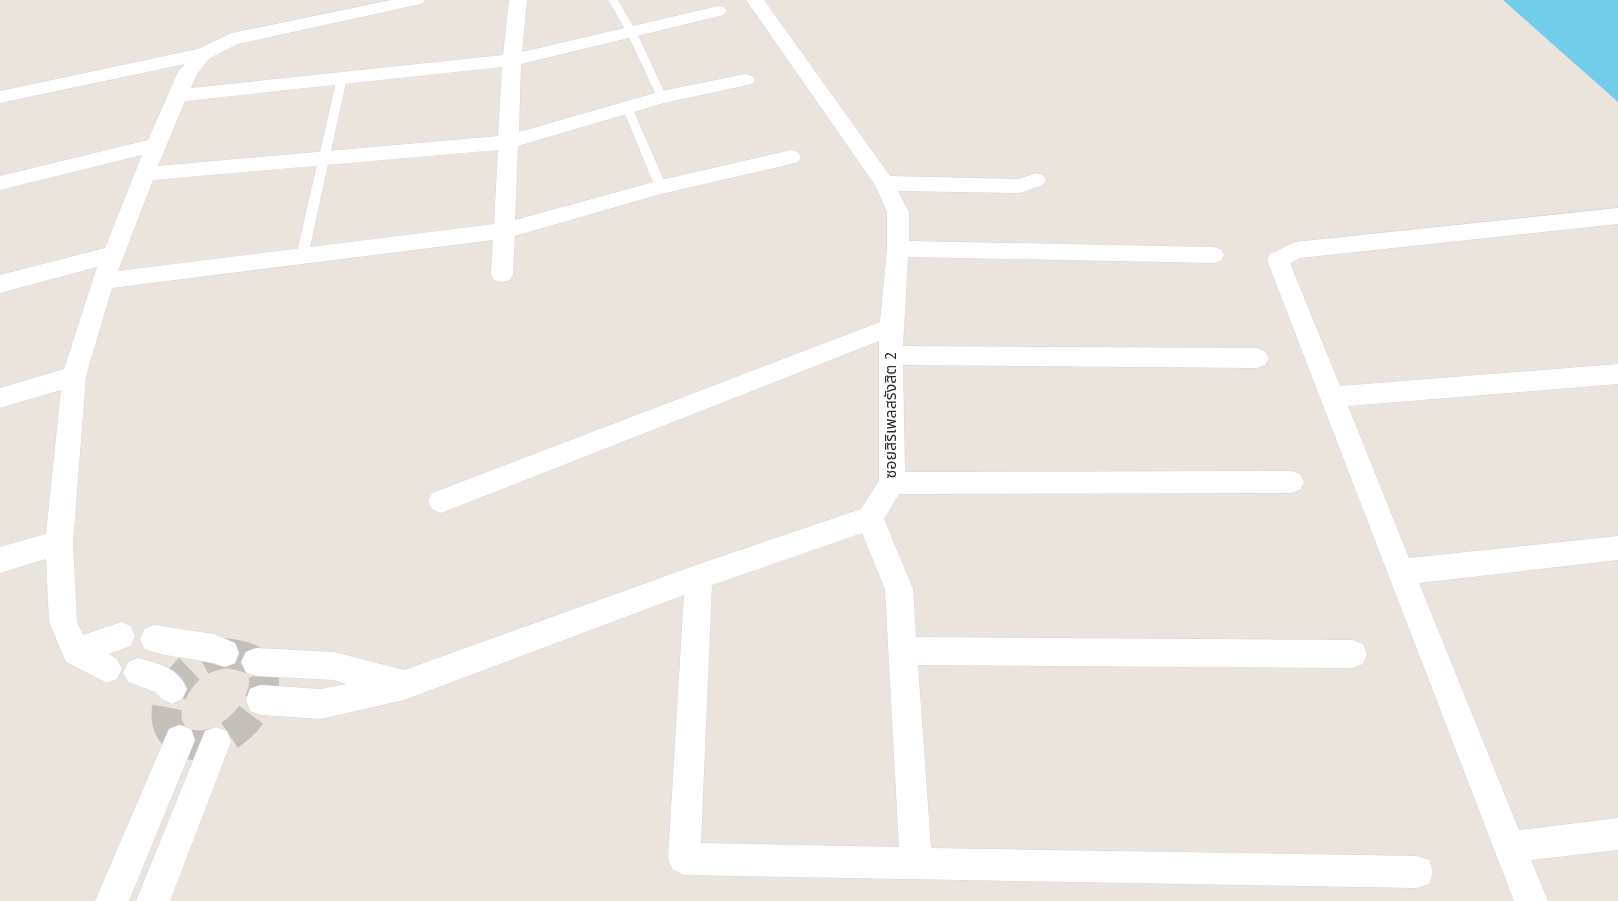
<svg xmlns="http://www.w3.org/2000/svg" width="1618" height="901" font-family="'PT Sans','Noto Sans Thai',sans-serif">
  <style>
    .water { fill: #72cdea }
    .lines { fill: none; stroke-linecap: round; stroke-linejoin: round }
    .minor-tunnel { stroke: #c4bfb8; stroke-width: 30; stroke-dasharray: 30 15; stroke-linecap: butt }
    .service-casing { stroke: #d1d5e2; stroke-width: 1 }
    .minor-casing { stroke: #d1d5e2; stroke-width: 1 }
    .service { fill: #fff; fill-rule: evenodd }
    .minor { fill: #fff; fill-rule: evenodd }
    .labels { text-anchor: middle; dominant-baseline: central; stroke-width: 6; stroke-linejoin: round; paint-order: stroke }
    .street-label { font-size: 16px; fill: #2a2a2a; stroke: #fff }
  </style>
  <rect width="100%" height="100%" fill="#ebe4dc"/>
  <!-- water -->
  <polygon class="water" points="1503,0 1618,0 1618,102"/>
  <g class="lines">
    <!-- minor-tunnel -->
    <path class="minor-tunnel" d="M 225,653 C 232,654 241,655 248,658 C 294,678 231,761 186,743 C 149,728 172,681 195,664 C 204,658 215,655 225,653 Z"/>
    <!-- service casing -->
    <g class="service-casing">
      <g id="service">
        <polygon points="608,0 618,0 636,31 667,97 666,99 662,100 657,97 626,31"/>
        <polygon points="342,75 347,78 308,256 302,260 296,256 337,78"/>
        <polygon points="627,104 632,107 667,187 665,190 661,191 655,187 622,107"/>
      </g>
    </g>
    <!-- minor casing -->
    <g class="minor-casing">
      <g id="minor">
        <path d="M 391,0 L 425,0 L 422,4 L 416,5 L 238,44 L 210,58 L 197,74 L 191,88 L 503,55 L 509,0 L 527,0 L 522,52 L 718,6 L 724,7 L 727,11 L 724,15 L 521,64 L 519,132 L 662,91 L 745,74 L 752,76 L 755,80 L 752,84 L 664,103 L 518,146 L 515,220 L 661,180 L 791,150 L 798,152 L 801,157 L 798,162 L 791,164 L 661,194 L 515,236 L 513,274 L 510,280 L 502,282 L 494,280 L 491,274 L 493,240 L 112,288 L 86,376 L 73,543 L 77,622 L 83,635 L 121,622 L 131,626 L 135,636 L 131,646 L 109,654 L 117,659 L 122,669 L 117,679 L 107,683 L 66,662 L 49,622 L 46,559 L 0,573 L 0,547 L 46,534 L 61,390 L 0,408 L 0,388 L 64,369 L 97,267 L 0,293 L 0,275 L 105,248 L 142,155 L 0,190 L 0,176 L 148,140 L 178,72 L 185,64 L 0,103 L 0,91 L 198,49 L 232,33 ZM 502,67 L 498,136 L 158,166 L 185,101 ZM 498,150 L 494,224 L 118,271 L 153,180 Z"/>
        <path d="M 746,0 L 764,0 L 890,176 L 1019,179 L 1036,173 L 1043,175 L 1046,180 L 1043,185 L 1020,193 L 898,191 L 909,212 L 909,241 L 1213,247 L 1221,249 L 1224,255 L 1221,261 L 1213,263 L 908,257 L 903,346 L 1257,348 L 1265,351 L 1269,358 L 1265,365 L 1257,368 L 903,365 L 905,472 L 1291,471 L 1300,474 L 1304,482 L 1300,490 L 1291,493 L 899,494 L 884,519 L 913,589 L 916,637 L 1353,640 L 1363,644 L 1367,654 L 1363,664 L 1353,668 L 918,665 L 931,848 L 1417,856 L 1429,860 L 1433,872 L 1429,884 L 1417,888 L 684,875 L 673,870 L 668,859 L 684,595 L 404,700 L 321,719 L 261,715 L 250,711 L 246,700 L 250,689 L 261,685 L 321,689 L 346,684 L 334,680 L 256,676 L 246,672 L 241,662 L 246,652 L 256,648 L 334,652 L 404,670 L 699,564 L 861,509 L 879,481 L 879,341 L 441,513 L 432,509 L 428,501 L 432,493 L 880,322 L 887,249 L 887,212 L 875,185 ZM 862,533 L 885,589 L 899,847 L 701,843 L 712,585 Z"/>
        <polygon points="1618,208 1618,224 1300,258 1290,263 1340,386 1618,364 1618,384 1348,406 1409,558 1618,536 1618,560 1419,583 1519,830 1618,818 1618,850 1531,860 1548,901 1514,901 1267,260 1270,254 1295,242"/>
        <path d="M 154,625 L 214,634 L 235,643 L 239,653 L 235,663 L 225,667 C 199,657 170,659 144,649 L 140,639 L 144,629 Z"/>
        <path d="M 138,658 C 159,664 178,667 187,689 L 182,699 L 172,704 L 162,699 L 155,692 L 128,682 L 123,672 L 128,662 Z"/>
        <polygon points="180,725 191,729 195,740 129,901 95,901 169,729"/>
        <polygon points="216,727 227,731 231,742 170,901 136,901 205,731"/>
      </g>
    </g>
    <!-- service -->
    <use href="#service" class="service"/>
    <!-- minor -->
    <use href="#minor" class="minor"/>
  </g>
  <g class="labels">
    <!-- street labels -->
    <g class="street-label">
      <text transform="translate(890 415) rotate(-90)">ซอยสิริเพลสรังสิต 2</text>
    </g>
  </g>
</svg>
